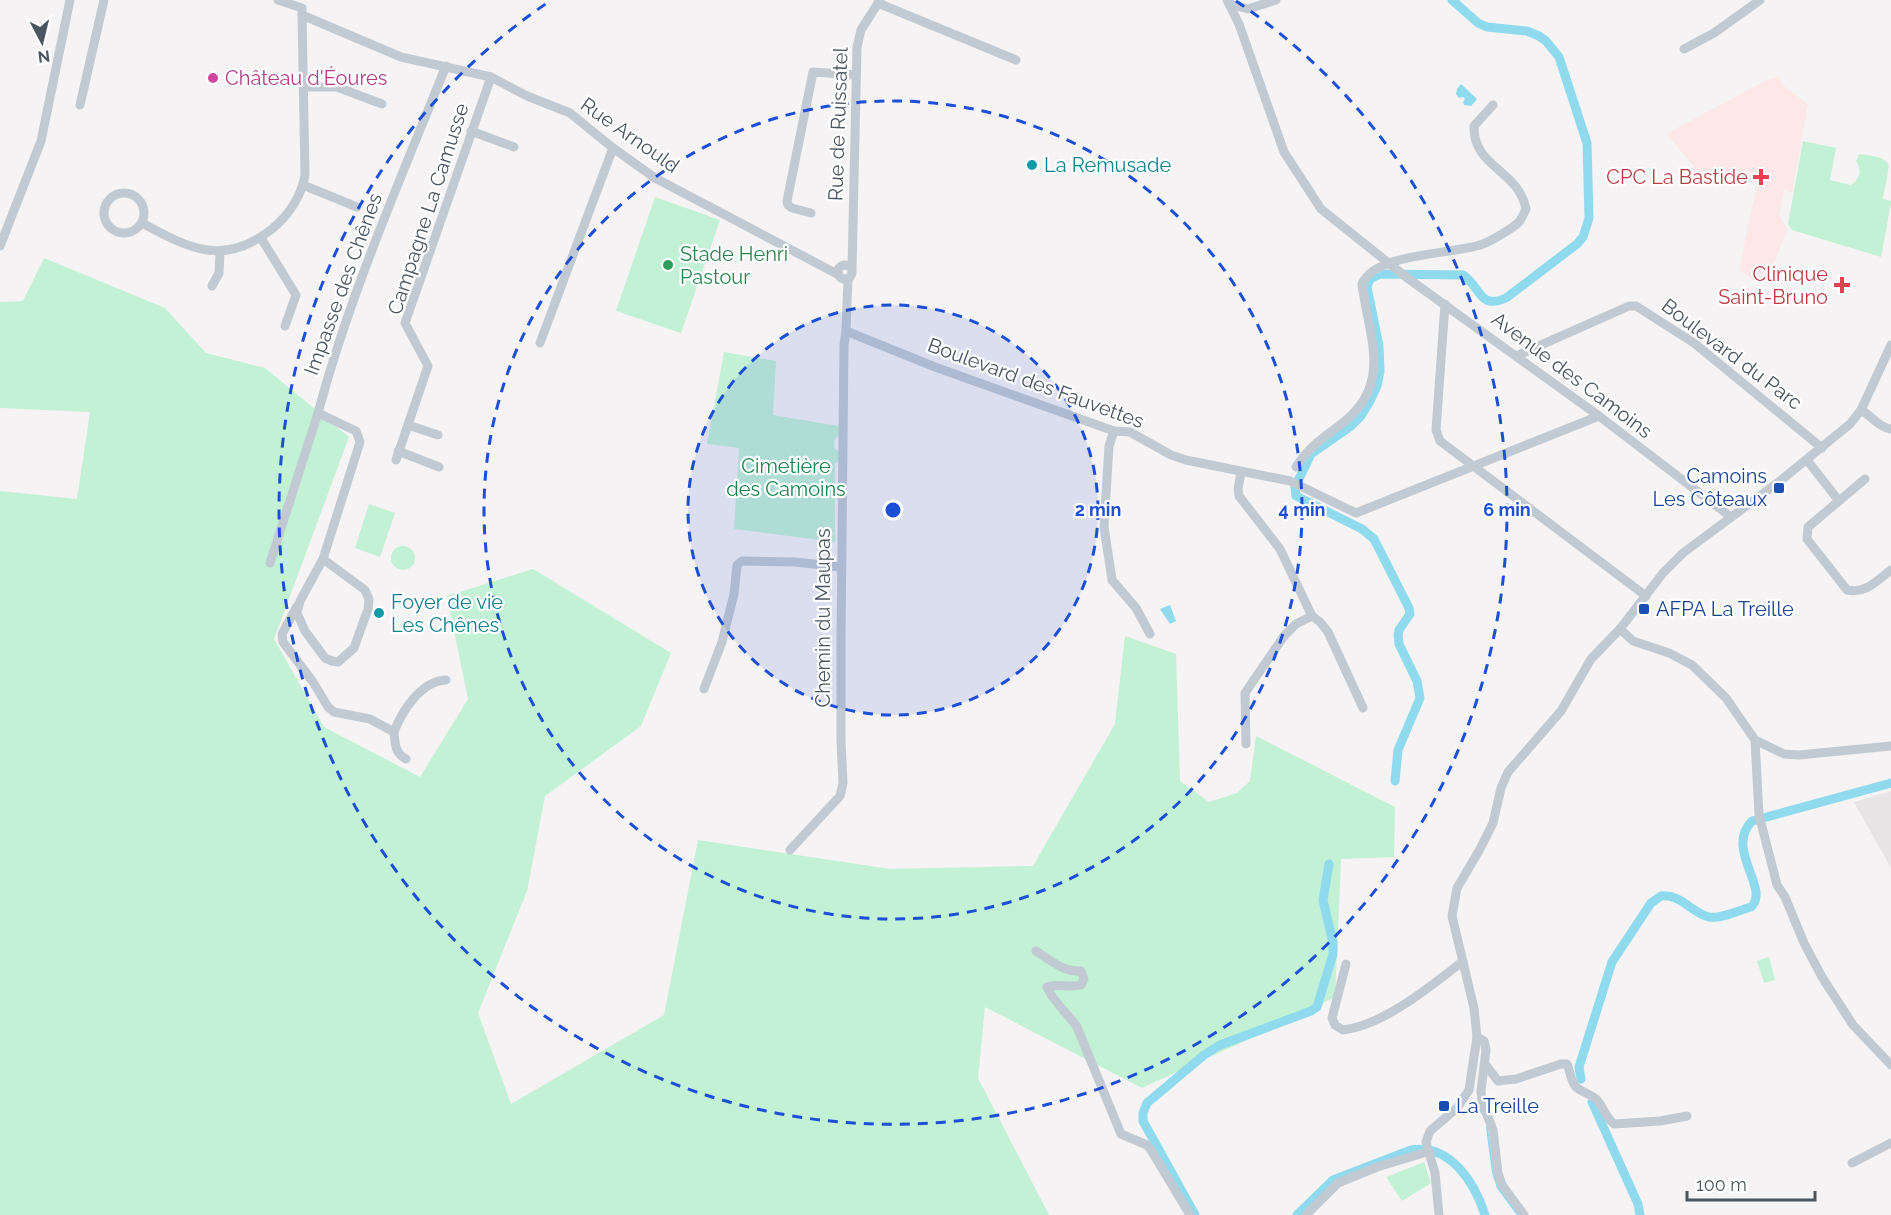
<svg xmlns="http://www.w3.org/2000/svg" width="1891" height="1215" font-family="Raleway,sans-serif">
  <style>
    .education { fill: #e6e4e5 }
    .medical { fill: #fce8e6 }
    .green { fill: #c3f1d5 }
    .water { fill: #90daee }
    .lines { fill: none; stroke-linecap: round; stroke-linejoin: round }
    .stream { stroke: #90daee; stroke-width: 2 }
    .canal { stroke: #90daee; stroke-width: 9 }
    .street { stroke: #c1cad2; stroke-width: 9 }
    .ring { fill: none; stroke: #1d4ed8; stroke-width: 3; stroke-dasharray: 10 8 }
    .hotel-dot { fill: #d1479c; stroke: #fff; stroke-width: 2 }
    .culture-dot { fill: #0f9aa8; stroke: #fff; stroke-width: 2 }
    .health-dot { fill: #e0444e; stroke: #fff; stroke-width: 2 }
    .leisure-dot { fill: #2e9e5b; stroke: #fff; stroke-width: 2 }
    .transit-dot { fill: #1a4fb4; stroke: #fff; stroke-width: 2 }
    .labels { text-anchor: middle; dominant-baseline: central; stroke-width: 4.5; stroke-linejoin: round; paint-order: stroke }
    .hotel-label { font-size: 20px; fill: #b23c85; stroke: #fff; text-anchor: start }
    .street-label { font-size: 20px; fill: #4a5661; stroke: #fff }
    .culture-label { font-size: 20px; fill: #0d838f; stroke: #fff; text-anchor: start }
    .health-label { font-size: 20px; fill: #be3a42; stroke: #fff; text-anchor: end }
    .leisure-label { font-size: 20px; fill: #27864d; stroke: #fff; text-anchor: start }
    .park-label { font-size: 20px; fill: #17864f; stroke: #fff }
    .transit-label { font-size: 20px; fill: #164399; stroke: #fff; text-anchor: start }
    .centre { fill: #1d4ed8; stroke: #fff; stroke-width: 3 }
    .ring-label { font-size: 18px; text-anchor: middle; font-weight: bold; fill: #1d4ed8; stroke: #fff; stroke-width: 4.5; stroke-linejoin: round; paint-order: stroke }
  </style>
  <rect width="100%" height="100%" fill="#f5f3f3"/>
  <!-- education -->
  <polygon class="education" points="1891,791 1891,868 1854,802"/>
  <!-- medical -->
  <polygon class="medical" points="1780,76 1781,84 1808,104 1792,192 1784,190 1779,215 1787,229 1771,273 1763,271 1759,284 1739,270 1757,183 1698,171 1666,134 1765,81"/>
  <!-- green -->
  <g class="green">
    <path d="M 1803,141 L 1836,148 L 1830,180 L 1851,185 C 1860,179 1862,170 1856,161 L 1859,154 C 1869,156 1885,155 1889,166 L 1883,199 L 1891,201 L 1891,203 L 1881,257 L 1792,230 L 1788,224 Z"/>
    <polygon points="655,197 720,220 681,333 616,311"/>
    <polygon points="44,258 165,308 206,353 265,368 349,437 274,639 324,727 420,777 468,699 447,596 533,569 671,653 641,726 545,796 527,891 478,1013 511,1104 664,1015 698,840 890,869 1033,866 1115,724 1125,636 1176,654 1180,781 1209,802 1237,793 1250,781 1256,736 1395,807 1394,857 1341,859 1335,997 1267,1031 1142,1088 985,1007 978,1078 1049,1215 0,1215 0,491 77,499 90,412 0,408 0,302 23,301"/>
    <polygon points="724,352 776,361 773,415 839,426 840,436 836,437 834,442 835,449 840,452 840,462 835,463 835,542 734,529 739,448 707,444"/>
    <polygon points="369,504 395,513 380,557 355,548"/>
    <circle cx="403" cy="558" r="12"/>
    <polygon points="1769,957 1775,980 1764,983 1757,961"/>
    <polygon points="1424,1162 1431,1183 1402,1201 1386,1177"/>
  </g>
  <!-- water -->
  <g class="water">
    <polygon points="1461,84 1477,99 1471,106 1464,105 1463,102 1465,99 1463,97 1459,98 1456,94 1457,89"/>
    <polygon points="1170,605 1176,621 1170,624 1160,609"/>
  </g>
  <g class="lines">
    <!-- stream -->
    <g class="stream">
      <polyline points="1477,1105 1482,1113"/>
      <polyline points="1487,1127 1493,1173 1498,1188 1518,1215"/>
    </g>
    <!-- canal -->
    <g class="canal">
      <path d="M 1395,781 L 1398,750 L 1420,698 L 1417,681 L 1399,644 L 1398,635 L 1399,630 L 1410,614 L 1409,608 L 1374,539 L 1362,529 L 1296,496 L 1295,487 L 1311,454 L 1351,426 L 1361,416 L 1370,401 L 1377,386 L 1380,371 L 1379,346 L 1367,287 L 1370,279 L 1380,274 L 1463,275 C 1481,287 1479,310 1506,298 L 1577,244 L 1583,237 L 1589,218 L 1587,143 L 1559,57 L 1546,41 L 1539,36 L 1527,31 L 1487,27 L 1478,23 L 1452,0"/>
      <path d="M 1581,1079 L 1579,1067 L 1612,962 L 1651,903 L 1661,896 C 1682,894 1691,913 1709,917 C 1722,919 1739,910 1751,907 C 1771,889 1724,849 1752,821 L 1891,783"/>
      <polyline points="1592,1102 1638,1204 1640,1215"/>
      <polyline points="1195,1215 1143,1121 1143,1113 1147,1103 1204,1055 1220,1045 1311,1011 1317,1007 1333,954 1333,943 1323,900 1329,864"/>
      <path d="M 1297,1215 L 1333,1180 L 1411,1150 C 1450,1143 1475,1183 1485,1215"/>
    </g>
    <!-- street -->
    <g class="street">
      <polyline points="278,0 302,8 302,15 401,57 491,77 527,96 570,113 613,148 655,178 839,275"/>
      <polyline points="1227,0 1239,24 1284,152 1321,209 1406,277 1599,416 1731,517"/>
      <polyline points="878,3 1016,60"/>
      <polyline points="1230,4 1248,9 1276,0"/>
      <polyline points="1684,49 1714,33 1760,0"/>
      <polyline points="304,87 337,87 382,104"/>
      <polyline points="80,105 104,0"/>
      <polyline points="471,131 514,147"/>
      <polyline points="303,185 357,207"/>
      <circle cx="124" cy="213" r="20"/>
      <polyline points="811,213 792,208 788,205 787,201 813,72 856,75"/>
      <path d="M 142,223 C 190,249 224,267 272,229 C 290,214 301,197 305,175 L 302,15"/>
      <polyline points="261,238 296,295 285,326"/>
      <polyline points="0,246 41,141 70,0"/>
      <circle cx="845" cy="272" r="7"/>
      <polyline points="852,269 857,47 861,30 880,0"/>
      <polyline points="848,278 846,331 935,367 1114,431 1130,432 1171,455 1186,460 1290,481 1356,513 1599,416"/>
      <polyline points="212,286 219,273 220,252"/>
      <polyline points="1445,304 1436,430 1440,441 1646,596"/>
      <polyline points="540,343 613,148"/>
      <polyline points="1516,356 1629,306 1636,306 1694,343 1822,448"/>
      <path d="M 1861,410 C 1872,416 1878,427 1891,429"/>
      <polyline points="408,425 438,435"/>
      <polyline points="1114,431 1109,446 1104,527 1112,580 1136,608 1150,634"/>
      <polyline points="398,451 439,467"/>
      <polyline points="396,460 428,366 405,323 491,77"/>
      <polyline points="1807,460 1839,501"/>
      <path d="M 1296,467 C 1311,444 1325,437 1345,421 C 1393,382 1368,334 1362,284 C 1376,252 1453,255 1483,244 C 1491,241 1513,228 1519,222 C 1522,218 1524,213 1526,209 C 1518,169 1473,168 1474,126 L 1493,105"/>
      <polyline points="1241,472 1238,489 1239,496 1280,549 1312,616 1320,622 1328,632 1363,708"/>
      <path d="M 1865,479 L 1808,527 L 1807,539 L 1847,590 C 1866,594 1876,581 1891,570"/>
      <path d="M 323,559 L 365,590 L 369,599 L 368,609 L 354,648 L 338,662 L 332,661 L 325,658 L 305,631 L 297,613 L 300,601 L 323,559 L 360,442 L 356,431 L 318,413 C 350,294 400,180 446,66"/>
      <polyline points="270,563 318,413"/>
      <path d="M 297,606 L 282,634 L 283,642 L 313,682 L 328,707 L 334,712 L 370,719 L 394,732 C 395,744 395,753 406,759"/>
      <polyline points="1620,629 1633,641 1669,653 1692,665 1726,698 1755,740 1759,815 1777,885 1785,897 1804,943 1822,977 1853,1025 1891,1065"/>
      <polyline points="704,689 722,642 734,594 737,565 742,561 795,562 841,567"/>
      <path d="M 394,732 C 402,711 421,681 446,680"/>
      <polyline points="1755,740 1784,754 1799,755 1891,746"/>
      <polyline points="1246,744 1245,693 1284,636 1296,624 1312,616"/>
      <polyline points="790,850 840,796 843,783 841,741 841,640 844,345 846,331"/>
      <path d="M 1036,951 C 1050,960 1063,972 1081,971 L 1084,979 L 1081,985 C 1070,988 1059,983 1047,987 C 1052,1000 1068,1014 1077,1027 L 1121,1134 L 1147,1145 L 1151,1150 L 1190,1215"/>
      <path d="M 1346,964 L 1332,1018 L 1335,1025 L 1343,1030 C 1384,1025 1431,986 1463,961"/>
      <polyline points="1477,1037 1484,1041 1486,1050 1481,1091 1482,1102 1493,1130 1498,1173 1502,1185 1524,1215"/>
      <path d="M 1485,1064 L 1498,1081 L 1516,1079 L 1561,1064 L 1567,1064 C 1570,1071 1571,1082 1576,1087 C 1583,1093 1591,1094 1597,1100 C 1604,1108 1606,1118 1614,1124 L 1660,1121 L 1687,1116"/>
      <polyline points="1852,1163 1891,1143"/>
      <polyline points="1306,1215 1338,1183 1377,1167 1427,1152"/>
      <polyline points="1439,1215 1435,1173 1426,1142 1430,1131 1457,1108 1469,1090 1477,1037 1474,1008 1452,916 1457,888 1480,849 1493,823 1501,788 1508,772 1561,711 1591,659 1620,629 1663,573 1683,553 1780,481 1850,424 1861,410 1891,345"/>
    </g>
  </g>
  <!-- distance rings -->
  <circle cx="893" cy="510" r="205" fill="#1d4ed8" fill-opacity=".12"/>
  <g class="ring">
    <circle cx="893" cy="510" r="205"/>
    <circle cx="893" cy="510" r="409"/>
    <path d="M1236 1A614 614 0 1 1 550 1"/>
  </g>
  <!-- markers -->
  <circle class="hotel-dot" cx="213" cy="78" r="6"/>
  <g class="culture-dot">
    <circle cx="1032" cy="165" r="6"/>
    <circle cx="379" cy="613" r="6"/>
  </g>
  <g class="health-dot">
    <path d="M1758 168h6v6h6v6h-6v6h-6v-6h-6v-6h6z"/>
    <path d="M1839 276h6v6h6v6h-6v6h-6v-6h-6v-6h6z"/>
  </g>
  <circle class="leisure-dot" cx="668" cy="265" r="6"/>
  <g class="transit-dot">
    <rect x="1773" y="482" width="12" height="12" rx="3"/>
    <rect x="1638" y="603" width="12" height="12" rx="3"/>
    <rect x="1438" y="1100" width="12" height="12" rx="3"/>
  </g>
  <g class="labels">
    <!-- hotel labels -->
    <g class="hotel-label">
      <text x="225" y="78">Château d'Éoures</text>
    </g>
    <!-- street labels -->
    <g class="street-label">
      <text transform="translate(838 124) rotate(-88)">Rue de Ruissatel</text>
      <text transform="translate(630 135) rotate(35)">Rue Arnould</text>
      <text transform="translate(428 209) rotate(-72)">Campagne La Camusse</text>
      <text transform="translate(343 284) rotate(-70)">Impasse des Chênes</text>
      <text transform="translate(1732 354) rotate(37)">Boulevard du Parc</text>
      <text transform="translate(1572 375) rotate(37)">Avenue des Camoins</text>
      <text transform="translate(1036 383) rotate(20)">Boulevard des Fauvettes</text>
      <text transform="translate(823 618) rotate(-90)">Chemin du Maupas</text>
    </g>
    <!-- culture labels -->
    <g class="culture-label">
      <text x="1044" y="165">La Remusade</text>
      <text x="391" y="602">Foyer de vie<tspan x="391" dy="23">Les Chênes</tspan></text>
    </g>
    <!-- health labels -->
    <g class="health-label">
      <text x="1748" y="177">CPC La Bastide</text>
      <text x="1828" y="274">Clinique<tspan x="1828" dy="23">Saint-Bruno</tspan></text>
    </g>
    <!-- leisure labels -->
    <g class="leisure-label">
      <text x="680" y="254">Stade Henri<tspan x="680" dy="23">Pastour</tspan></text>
    </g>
    <!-- park labels -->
    <g class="park-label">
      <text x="786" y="466">Cimetière<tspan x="786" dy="23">des Camoins</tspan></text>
    </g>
    <!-- transit labels -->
    <g class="transit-label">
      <text x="1767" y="476" text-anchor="end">Camoins<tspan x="1767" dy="23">Les Côteaux</tspan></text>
      <text x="1656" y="609">AFPA La Treille</text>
      <text x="1456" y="1106">La Treille</text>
    </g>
  </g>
  <circle cx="893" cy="510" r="9" class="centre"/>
  <g class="ring-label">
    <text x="1098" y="516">2 min</text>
    <text x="1302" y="516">4 min</text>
    <text x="1507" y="516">6 min</text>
  </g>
  <!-- north arrow -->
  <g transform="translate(42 42) rotate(173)" stroke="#ffffff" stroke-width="4.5" paint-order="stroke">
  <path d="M0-4.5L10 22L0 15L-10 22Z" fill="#4a5661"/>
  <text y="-9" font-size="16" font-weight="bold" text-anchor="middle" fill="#4a5661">N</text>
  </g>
  <!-- scale -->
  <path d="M1687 1191v9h128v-9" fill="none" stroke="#4a5661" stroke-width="3"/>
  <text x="1696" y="1191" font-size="18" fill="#4a5661" stroke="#ffffff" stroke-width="4.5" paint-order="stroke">100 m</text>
</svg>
